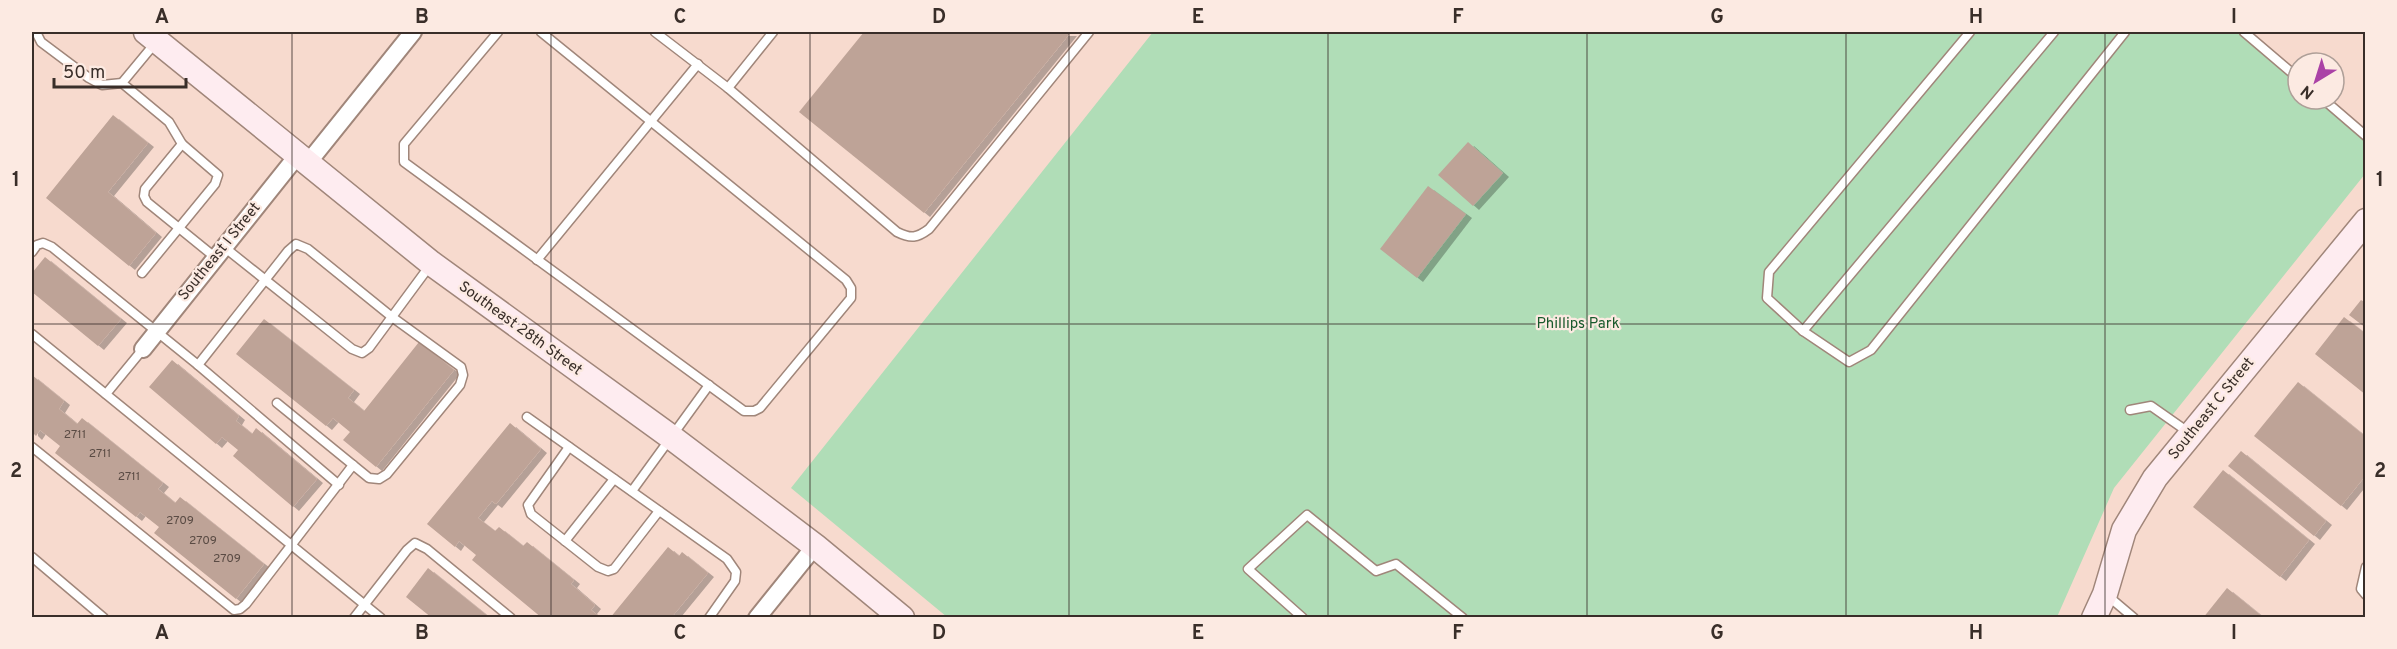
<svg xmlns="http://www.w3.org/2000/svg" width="2397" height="649" font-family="Overpass,sans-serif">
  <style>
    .green { fill: #b0ddb7 }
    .building { fill: #bea397; filter: url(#shadow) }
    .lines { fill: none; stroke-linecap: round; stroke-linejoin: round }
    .lane-casing { stroke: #a0867a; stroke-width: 11 }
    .street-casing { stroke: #a0867a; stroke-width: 20 }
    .secondary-casing { stroke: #a0867a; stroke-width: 27 }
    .lane { stroke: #fff; stroke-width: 8 }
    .street { stroke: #fff; stroke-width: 16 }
    .secondary { stroke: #feecf0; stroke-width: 24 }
    .grid { fill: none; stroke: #392e29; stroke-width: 1.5; stroke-opacity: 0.55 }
    .labels { text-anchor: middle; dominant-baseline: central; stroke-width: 4.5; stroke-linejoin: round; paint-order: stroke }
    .number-label { font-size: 12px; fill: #5a4b44 }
    .street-label { font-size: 15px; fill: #392e29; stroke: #fceae2 }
    .park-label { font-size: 15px; fill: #195a2d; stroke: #fceae2 }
    .neatline { fill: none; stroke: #392e29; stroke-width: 2 }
    .grid-label { font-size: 20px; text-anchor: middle; font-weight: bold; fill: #392e29 }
  </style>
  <defs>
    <filter id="shadow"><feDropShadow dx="6" dy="4" stdDeviation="0" flood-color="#0004"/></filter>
  </defs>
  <rect width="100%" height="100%" fill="#f7dace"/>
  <!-- green -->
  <polygon class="green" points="1153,32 2249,32 2298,73 2298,99 2329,99 2365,130 2365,174 2114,488 2057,617 947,617 791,488"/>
  <!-- building -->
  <g class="building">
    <polygon points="864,32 1071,32 924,213 799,112"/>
    <polygon points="113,115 148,143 108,192 156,233 129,266 46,198"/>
    <polygon points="1468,142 1503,173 1473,206 1438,175"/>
    <polygon points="1428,186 1466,214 1417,278 1380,249"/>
    <polygon points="45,257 121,319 98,346 32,292 32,273"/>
    <polygon points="2361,300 2366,303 2366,328 2349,315"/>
    <polygon points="2344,317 2366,334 2366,395 2315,354"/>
    <polygon points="264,319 354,390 348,398 364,411 419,342 454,370 376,467 343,440 350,432 333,418 326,426 236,354"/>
    <polygon points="172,360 239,416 236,421 252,434 256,428 317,479 293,507 233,456 238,450 222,437 216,444 149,387"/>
    <polygon points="32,375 64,401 59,409 77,424 82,418 163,483 158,489 175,503 180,497 264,564 236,599 154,533 159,527 140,512 136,517 55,453 60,446 40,430 36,436 32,432"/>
    <polygon points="2298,382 2366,437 2366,475 2341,506 2254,436"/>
    <polygon points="510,423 541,449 496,504 492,501 478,518 495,531 499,527 523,546 527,542 574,580 571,584 595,605 591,610 601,618 542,618 472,560 476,555 459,541 455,547 427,524"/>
    <polygon points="2241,451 2326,521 2314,536 2228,466"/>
    <polygon points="2223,470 2309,540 2280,577 2193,507"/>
    <polygon points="668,547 679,556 682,552 708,573 671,618 610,618"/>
    <polygon points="428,568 490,618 432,618 406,597"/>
    <polygon points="2227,588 2264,618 2203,618"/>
  </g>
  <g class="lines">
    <!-- lane casing -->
    <g class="lane-casing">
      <g id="lane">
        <polyline points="36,32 41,42 89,78 102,85 122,83"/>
        <polyline points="498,32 404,144 404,162 744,411 754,411 760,408 851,298 851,288 846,280 541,32"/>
        <polyline points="655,32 728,88 773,32"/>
        <polyline points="1970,32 1769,272 1767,298 1803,331 1849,362 1871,350 2125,32"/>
        <polyline points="2244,32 2298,78"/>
        <polyline points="156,42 122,83 169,122 182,144 145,189 144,196 147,202 216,258"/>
        <path d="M 728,88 L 897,232 C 911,239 917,238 929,229 L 1089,32"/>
        <polyline points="2323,99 2366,136"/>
        <polyline points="224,247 352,349 362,353 369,348 431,264"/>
        <polyline points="32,252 37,245 43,243 52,247 198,365 288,251 296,244 308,249 392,317 461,367 463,375 460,385 387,474 379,479 369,478 277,403"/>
        <polyline points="537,260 698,64"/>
        <polyline points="142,273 215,184 218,175 182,144"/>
        <polyline points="1803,331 2054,32"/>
        <polyline points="32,334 381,618"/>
        <polyline points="198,365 339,485"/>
        <polyline points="106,394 143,349"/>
        <polyline points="2130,410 2151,406 2191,434"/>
        <polyline points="527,417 727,559 736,572 735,581 709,618"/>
        <polyline points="32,447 234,610 240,609 246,604 353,465"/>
        <polyline points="569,447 528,505 531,514 598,567 608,571 614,569 659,511"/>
        <polyline points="632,491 709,385"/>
        <polyline points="565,541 614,479"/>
        <polyline points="32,557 104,618"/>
        <polyline points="2366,567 2361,589 2366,595"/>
        <polyline points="2108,596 2134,618"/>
        <polyline points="354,618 407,550 415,543 427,549 511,618"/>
        <polyline points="1303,618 1248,569 1307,515 1376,571 1396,564 1463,618"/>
      </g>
    </g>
    <!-- street casing -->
    <g class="street-casing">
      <g id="street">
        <polyline points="307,164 413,32"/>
        <polyline points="143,349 297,156"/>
        <polyline points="757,618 815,546"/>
      </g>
    </g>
    <!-- secondary casing -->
    <g class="secondary-casing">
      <g id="secondary">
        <polyline points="146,32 431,263 671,437 815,546 902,618"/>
        <polyline points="2094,618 2105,594 2124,530 2155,478 2366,221"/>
      </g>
    </g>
    <!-- lane -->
    <use href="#lane" class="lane"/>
    <!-- street -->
    <use href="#street" class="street"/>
    <!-- secondary -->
    <use href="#secondary" class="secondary"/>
  </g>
  <!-- grid -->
  <path class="grid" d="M 292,32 L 292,618M 551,32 L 551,618M 810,32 L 810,618M 1069,32 L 1069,618M 1328,32 L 1328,618M 1587,32 L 1587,618M 1846,32 L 1846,618M 2105,32 L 2105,618M 32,324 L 2366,324"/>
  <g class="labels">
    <!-- number labels -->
    <g class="number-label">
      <text x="75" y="435">2711</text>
      <text x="100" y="454">2711</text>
      <text x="129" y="477">2711</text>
      <text x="180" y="521">2709</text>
      <text x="203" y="541">2709</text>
      <text x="227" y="559">2709</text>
    </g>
    <!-- street labels -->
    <g class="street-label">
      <text transform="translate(220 252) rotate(-51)">Southeast I Street</text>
      <text transform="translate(520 329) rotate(36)">Southeast 28th Street</text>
      <text transform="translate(2212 409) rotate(-51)">Southeast C Street</text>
    </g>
    <!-- park labels -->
    <g class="park-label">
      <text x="1578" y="324">Phillips Park</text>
    </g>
  </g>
  <!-- border -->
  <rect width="2397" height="649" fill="none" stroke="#fceae2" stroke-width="66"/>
  <!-- north arrow -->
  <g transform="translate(2316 81) rotate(218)"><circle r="28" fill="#fceae2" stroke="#ae9f98" stroke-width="1.5"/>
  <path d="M0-4.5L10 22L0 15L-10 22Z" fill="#aa42a6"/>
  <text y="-9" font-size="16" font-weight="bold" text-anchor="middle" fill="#392e29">N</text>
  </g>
  <!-- scale -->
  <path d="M54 78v9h132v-9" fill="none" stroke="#392e29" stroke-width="3"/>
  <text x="63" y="78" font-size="18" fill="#392e29" stroke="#fceae2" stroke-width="4.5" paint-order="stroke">50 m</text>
  <rect x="33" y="33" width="2331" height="583" class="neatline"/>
  <g class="grid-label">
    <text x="162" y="23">A</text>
    <text x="422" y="23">B</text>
    <text x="680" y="23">C</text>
    <text x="939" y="23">D</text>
    <text x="1198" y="23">E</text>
    <text x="1458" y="23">F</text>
    <text x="1717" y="23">G</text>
    <text x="1976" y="23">H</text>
    <text x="2234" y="23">I</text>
    <text x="16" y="186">1</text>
    <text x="2380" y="186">1</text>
    <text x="16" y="477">2</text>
    <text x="2380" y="477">2</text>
    <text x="162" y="639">A</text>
    <text x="422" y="639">B</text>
    <text x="680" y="639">C</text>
    <text x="939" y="639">D</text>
    <text x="1198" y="639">E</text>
    <text x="1458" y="639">F</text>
    <text x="1717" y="639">G</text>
    <text x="1976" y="639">H</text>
    <text x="2234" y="639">I</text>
  </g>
</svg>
